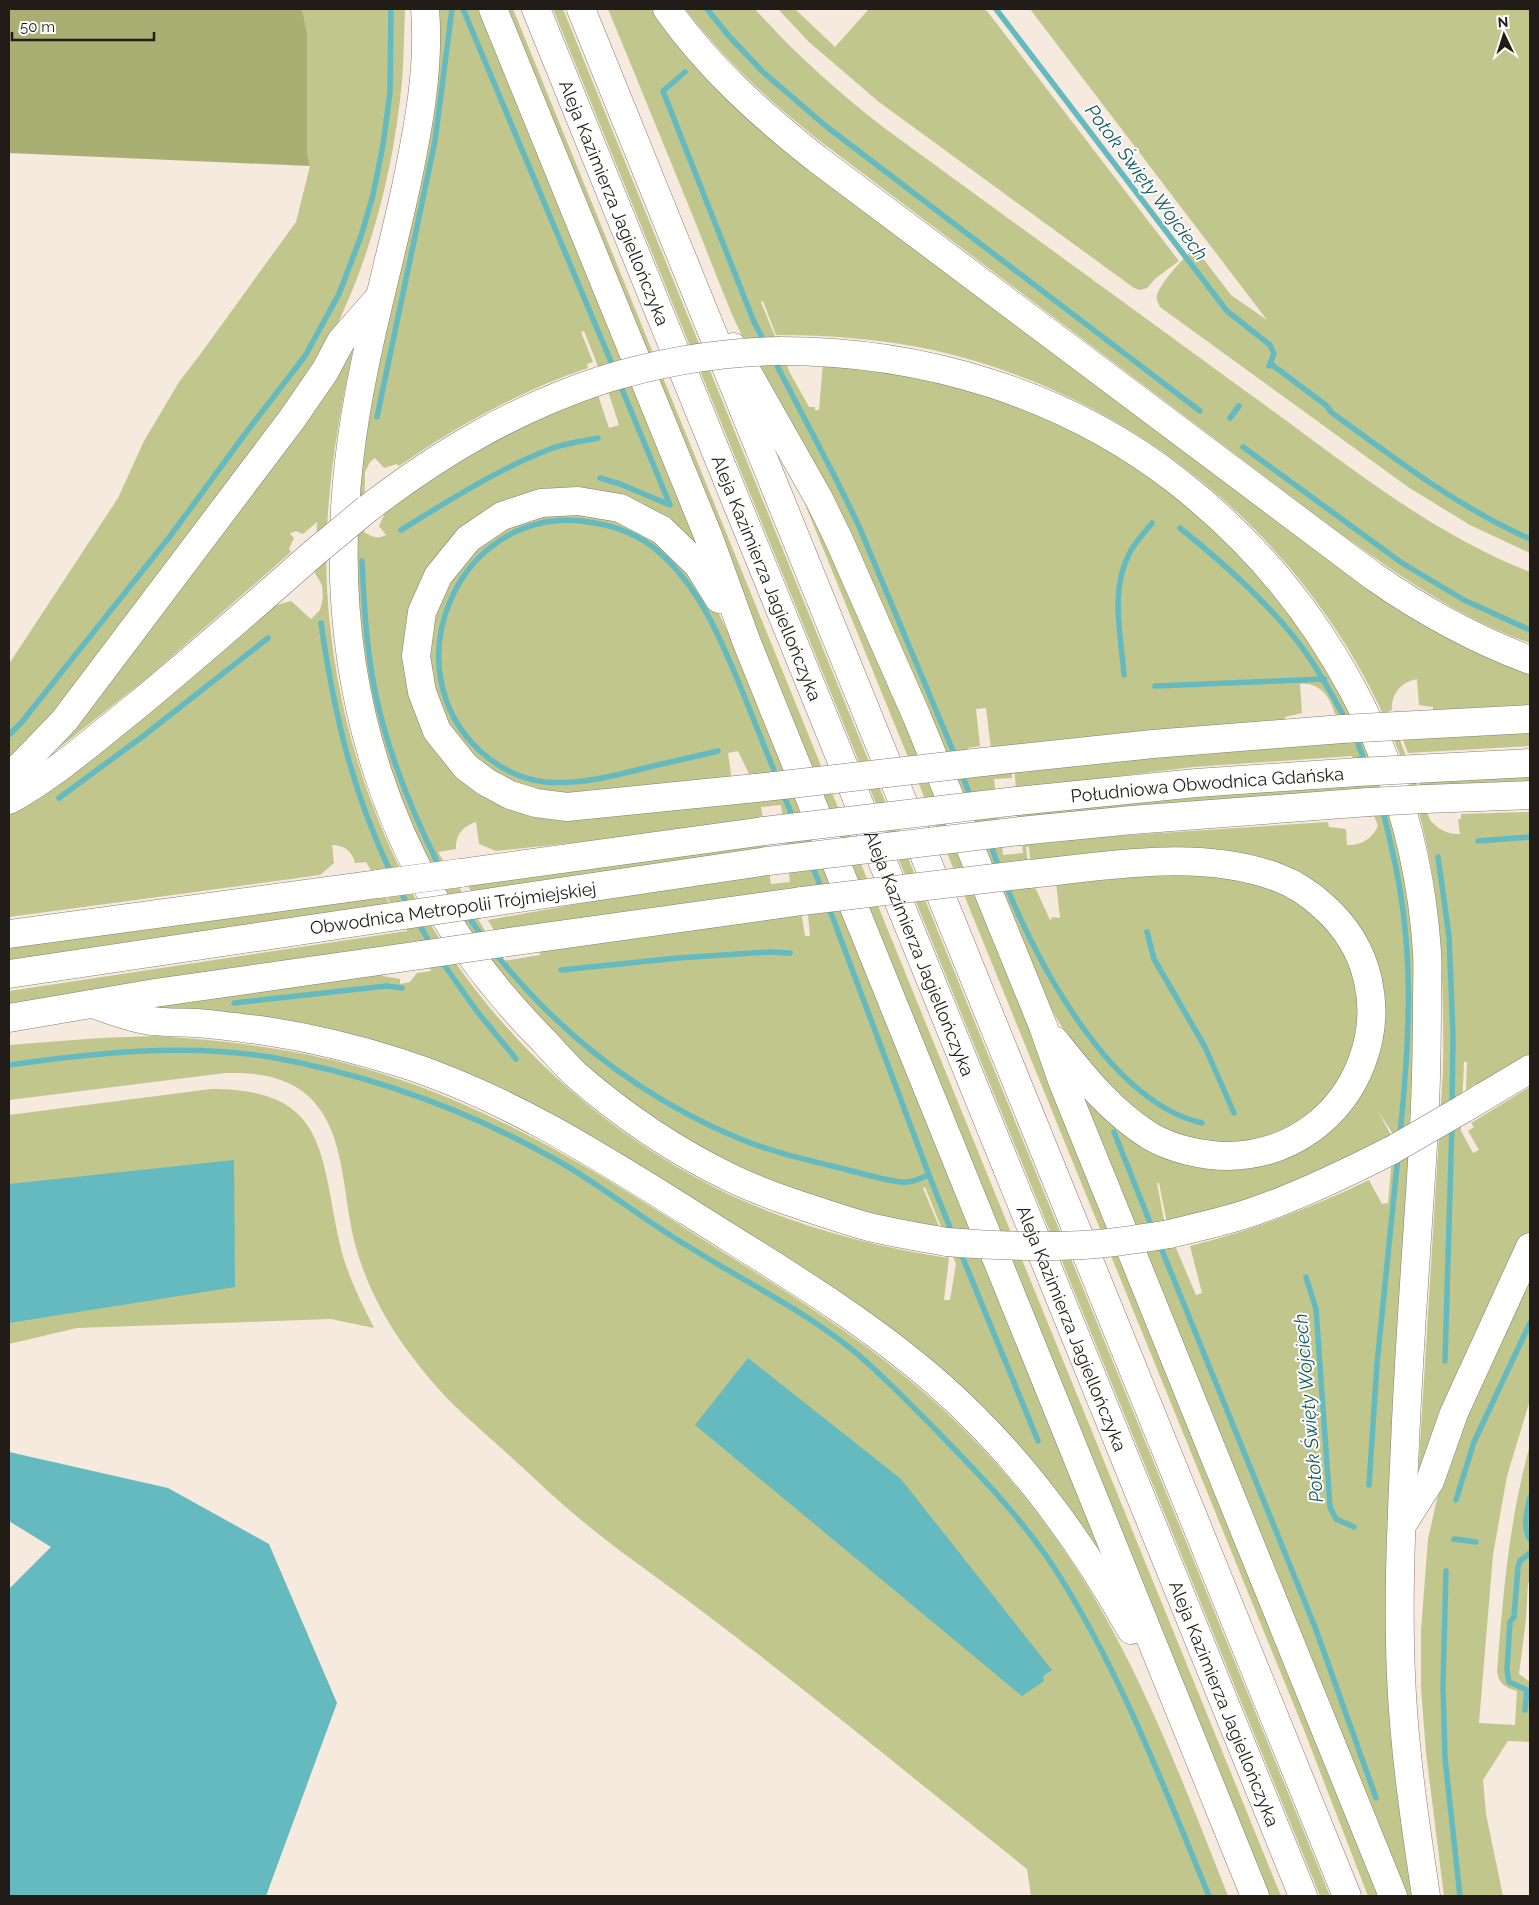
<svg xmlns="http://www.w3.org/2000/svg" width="1539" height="1905" font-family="Raleway,sans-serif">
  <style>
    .green { fill: #c0c68c; fill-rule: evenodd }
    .forest { fill: #a9af72 }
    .water { fill: #65babf }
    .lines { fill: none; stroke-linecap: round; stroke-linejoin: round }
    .stream { stroke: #65babf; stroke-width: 5.5 }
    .highway-casing { stroke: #887c72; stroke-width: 29 }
    .highway { stroke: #fff; stroke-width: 28 }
    .highway-bridge-casing { stroke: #887c72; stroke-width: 29; stroke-linecap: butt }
    .highway-bridge { stroke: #fff; stroke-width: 28 }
    .labels { text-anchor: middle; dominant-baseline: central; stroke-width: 4; stroke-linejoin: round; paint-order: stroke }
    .street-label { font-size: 18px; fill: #211c18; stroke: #fff }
    .water-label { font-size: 19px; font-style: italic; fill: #155d61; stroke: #fff }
  </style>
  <rect width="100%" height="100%" fill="#f6e9de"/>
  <!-- green -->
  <g class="green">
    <path d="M 302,9 L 405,9 C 404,33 404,57 402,81 C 393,178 367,273 320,358 L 76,690 L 9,763 L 9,664 L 118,498 L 144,441 L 179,382 L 199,356 L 296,222 L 310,166 L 307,152 L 307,32 Z"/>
    <path d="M 435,9 L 482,9 L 697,542 L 693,542 C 658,508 614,487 565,489 C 534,489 505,499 479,516 C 375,586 383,748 499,802 C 526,814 553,818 583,818 L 759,795 L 738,751 L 728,753 L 732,781 C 676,789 599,807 544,796 C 506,788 473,767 451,735 C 437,717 430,695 427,673 C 407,543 559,460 661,540 C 693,564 715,603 731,639 L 1100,1545 L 1099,1548 L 1095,1547 C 1040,1463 968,1388 887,1328 C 837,1292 784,1259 732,1226 C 656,1178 580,1128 499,1090 C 390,1039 270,1012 150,1010 L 149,1009 L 150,1004 L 382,971 L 383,976 L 400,979 L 400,984 L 410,982 L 417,973 L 431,971 L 366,862 L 355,863 C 352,851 344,845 332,845 L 334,863 L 320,875 L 9,917 L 9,815 L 58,782 L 149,711 L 273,601 L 277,605 L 291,601 L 311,619 L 320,610 L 323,598 L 322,585 L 315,573 L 317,522 L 303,534 L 296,531 L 291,533 L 290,534 L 294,538 L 289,549 L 291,552 L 147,678 L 54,752 L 50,751 L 50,748 C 107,681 158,608 211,538 C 259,473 311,410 350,339 L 353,337 L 355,341 C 337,422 323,505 327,589 C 342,850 492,1080 728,1194 C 799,1227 873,1247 949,1258 L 944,1300 L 950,1300 L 956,1264 L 925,1187 L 923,1188 L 941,1231 C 726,1198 549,1080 442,890 C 400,816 372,735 360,650 C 350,576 354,503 365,429 C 391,290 436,152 435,9 ZM 584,331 L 609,394 L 619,425 L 609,428 L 597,392 C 567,403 538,414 509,429 C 464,452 422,480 381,511 L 384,515 L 379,526 L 386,535 C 376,540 371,536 364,532 L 365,472 L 370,462 L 375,458 L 384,468 L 397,464 L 399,466 C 458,425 520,391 588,368 L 587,364 L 593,362 L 581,332 ZM 781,805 L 790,882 L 771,884 L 769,873 L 677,886 L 488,920 L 499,939 L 771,900 L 770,895 L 797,891 L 808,915 L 810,936 L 805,936 L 801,911 L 539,949 L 540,955 L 503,961 L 438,852 L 456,849 C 455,835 463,826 476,822 L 479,844 L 496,851 L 666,833 L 763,820 L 761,807 Z"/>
    <polygon points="499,9 513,9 1281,1896 1267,1896"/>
    <polygon points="553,9 563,9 1330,1896 1320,1896"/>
    <path d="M 608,9 L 653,9 C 683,47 714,84 750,117 C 781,146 815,171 848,197 L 1373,590 L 1429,626 L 1459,642 L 1530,672 L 1530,708 L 1433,713 L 1433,707 L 1419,705 L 1417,679 C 1401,682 1391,694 1392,710 L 1389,711 L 1430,820 C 1438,829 1448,835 1460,834 L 1458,819 L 1461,819 L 1461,814 L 1530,812 L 1530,1056 L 1478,1088 L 1475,1084 L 1466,1090 L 1467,1062 L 1464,1062 L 1461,1131 L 1473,1153 L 1479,1150 L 1468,1131 L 1474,1127 L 1471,1123 L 1530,1087 L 1530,1232 L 1446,1413 L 1424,1478 L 1420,1481 L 1418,1477 L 1443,1070 C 1444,983 1442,897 1419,813 C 1357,583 1165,402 933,350 C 882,339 829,335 776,335 L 763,301 L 761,302 L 790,373 L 809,407 L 815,407 L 815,410 L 819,410 L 823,363 C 945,365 1072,417 1169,490 C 1299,587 1387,737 1409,898 C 1422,991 1416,1085 1410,1178 C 1404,1266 1398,1353 1393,1440 C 1384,1593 1386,1746 1418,1896 L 1403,1896 L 1070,1078 L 1072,1076 L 1075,1077 C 1100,1109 1130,1138 1167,1153 C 1262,1191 1366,1130 1377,1028 C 1382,994 1373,959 1354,930 C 1333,897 1300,874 1262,864 C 1191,844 1104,860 1031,867 L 1029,847 L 1026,847 L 1028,865 L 1025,865 L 1050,920 L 1052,919 L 1051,917 L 1060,918 L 1056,882 C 1119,876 1186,864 1248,880 C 1289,891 1324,914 1345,953 C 1398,1055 1299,1171 1189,1140 C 1149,1128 1116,1099 1090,1067 C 1047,1014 1023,951 997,888 C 972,826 948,763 921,701 C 910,675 896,649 884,623 C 866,581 851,539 831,499 C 801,438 763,383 735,321 C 720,286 706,249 692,214 C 664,145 636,77 608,9 ZM 1300,684 C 1318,682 1329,695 1334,711 C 1336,717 1341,727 1344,736 L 1201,746 L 1014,764 L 1016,789 L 1193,767 L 1352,756 L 1361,783 L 1224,793 L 1018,811 L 1019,820 L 1142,808 L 1365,792 L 1378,826 C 1372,839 1361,846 1347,845 L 1346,829 L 1329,827 L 1328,822 L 1022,842 L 1023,853 L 1003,855 L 994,779 L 1012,778 L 1011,768 L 977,772 L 968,748 L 980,746 L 976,709 L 986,708 L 991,749 L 1286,723 L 1285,717 L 1302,713 ZM 1378,1111 L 1393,1134 L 1394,1133 L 1388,1203 L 1382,1204 L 1369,1180 C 1311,1208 1253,1230 1190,1246 L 1202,1293 L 1196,1295 L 1164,1220 L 1157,1183 L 1159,1183 L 1167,1223 C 1247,1204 1320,1176 1392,1137 Z"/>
    <path d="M 685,9 L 755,9 C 794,53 837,91 883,127 C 1003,215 1124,302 1244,390 C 1335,455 1425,531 1530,572 L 1530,643 C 1459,618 1398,575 1337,531 L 816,138 C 768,100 723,58 685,9 Z"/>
    <polygon points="778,9 795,9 835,47 869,9 983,9 987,11 1179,261 1156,278 1147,288 1140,290 1134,288 879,102 809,42"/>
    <path d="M 1030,9 L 1530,9 L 1530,553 L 1470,525 L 1408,487 L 1160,307 C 1158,303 1156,300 1157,295 C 1161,282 1184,257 1195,248 L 1231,295 L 1267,320 Z"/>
    <polygon points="796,482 833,543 1386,1896 1368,1896 1304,1730"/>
    <polygon points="1530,725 1530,746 1408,753 1400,732"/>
    <polygon points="1530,774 1530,784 1421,789 1418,779"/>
    <polygon points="765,842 766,850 473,894 466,883"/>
    <polygon points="384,894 391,906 9,963 9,945"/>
    <polygon points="407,931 418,949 9,1008 9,991"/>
    <path d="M 156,1036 C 241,1041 326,1053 407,1082 C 509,1118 600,1174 691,1232 C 769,1281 849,1329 920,1389 C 968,1430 1012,1478 1049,1529 C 1130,1639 1178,1770 1228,1896 L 1031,1896 L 1027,1869 C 919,1783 813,1695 703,1612 C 663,1581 619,1552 580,1519 C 553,1497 528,1472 501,1448 C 477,1426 450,1404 429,1378 C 397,1340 371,1299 357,1251 C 349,1225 347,1197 342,1170 C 330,1099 297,1071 225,1073 L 9,1100 L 9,1045 L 100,1038 Z"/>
    <path d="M 211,1089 C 325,1089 320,1149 339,1240 C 345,1271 360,1300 374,1328 L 331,1319 L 77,1328 L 9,1344 L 9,1115 Z"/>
    <path d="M 1530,1272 L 1530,1400 L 1507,1476 L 1493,1555 L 1479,1723 L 1515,1725 L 1517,1691 C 1506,1688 1499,1684 1497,1672 C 1503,1595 1509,1520 1530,1445 L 1530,1583 L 1528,1583 L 1526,1619 L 1519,1674 L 1530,1682 L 1530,1742 L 1508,1741 L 1483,1780 L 1486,1814 L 1503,1896 L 1444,1896 L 1426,1753 L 1421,1688 L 1421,1630 L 1428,1539 L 1444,1468 Z"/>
  </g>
  <!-- forest -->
  <polygon class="forest" points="9,9 302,9 307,32 307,152 310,166 9,153"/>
  <!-- water -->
  <g class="water">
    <polygon points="234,1160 235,1287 9,1323 9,1184"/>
    <polygon points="748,1358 901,1479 1052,1670 1043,1676 1044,1681 1022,1696 695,1425"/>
    <polygon points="9,1452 168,1488 269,1544 337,1703 266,1896 9,1896 9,1589 51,1547 9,1521"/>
  </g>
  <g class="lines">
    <!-- stream -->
    <g class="stream">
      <polyline points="463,9 614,369"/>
      <polyline points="707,9 728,35 762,71 827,127 1200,411"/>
      <polyline points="996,9 1227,311 1270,345 1274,354 1269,366"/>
      <polyline points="685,72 663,91 754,322 765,343"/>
      <polyline points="774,360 836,479 858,524 956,758"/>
      <path d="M 1271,364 L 1327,406 L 1331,412 C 1395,459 1458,507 1530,539"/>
      <polyline points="377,417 435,141 452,9"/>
      <polyline points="1230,418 1239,406"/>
      <polyline points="1243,447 1402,563 1464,600 1530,630"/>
      <polyline points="600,478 620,484 670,505 619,382"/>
      <path d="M 1180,528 C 1221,561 1261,596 1294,637 C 1315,663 1331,693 1347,722"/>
      <path d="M 401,530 C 450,500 499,468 553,448 C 567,443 583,441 598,438"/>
      <path d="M 362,561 C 364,603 366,644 374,686 C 386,749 411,810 440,868"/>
      <path d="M 321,623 C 334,713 352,792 392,875"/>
      <path d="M 1124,675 C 1121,636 1110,590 1129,554 C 1134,543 1144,533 1152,523"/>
      <polyline points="1155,686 1324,679"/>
      <polyline points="9,735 21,723 171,535 248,430 305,356 339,294 361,236 373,195 383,145 390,92 391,9"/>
      <polyline points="1355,736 1366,765"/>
      <path d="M 718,751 C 694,757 669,762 645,768 C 613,776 579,785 545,782 C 519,779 499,768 480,751 C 390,667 458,509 581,521 C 610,524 640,534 661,554 C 701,590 721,640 741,688 C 753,718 765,748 777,778"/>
      <polyline points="961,772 971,798"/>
      <polyline points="782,791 794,820"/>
      <polyline points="59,798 146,734 268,638"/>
      <path d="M 1382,809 C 1386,822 1389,836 1392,850 C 1415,947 1410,1036 1400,1134"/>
      <polyline points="989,841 1000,870"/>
      <polyline points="1478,841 1530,837"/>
      <polyline points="1438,857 1449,936 1453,1035 1452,1107"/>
      <polyline points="811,863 823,892"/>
      <path d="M 1005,883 C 1038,964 1110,1102 1202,1123"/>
      <polyline points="399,888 408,906"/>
      <polyline points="828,905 929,1175 953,1235"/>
      <polyline points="466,913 483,938"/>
      <polyline points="417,920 431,945"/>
      <polyline points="1147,932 1154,959 1205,1047 1234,1113"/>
      <path d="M 495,953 C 560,1034 642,1098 738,1138 C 769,1151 803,1159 836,1167 C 851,1170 894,1184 907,1182 C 914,1182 922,1177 929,1175"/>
      <polyline points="440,959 476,1010 516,1059"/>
      <polyline points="561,970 678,958 769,952 790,953"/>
      <polyline points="234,1003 386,986 402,988"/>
      <path d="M 9,1065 C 94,1053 184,1043 270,1057 C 371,1075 470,1111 560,1162 C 603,1187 643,1219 686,1245 C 737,1277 793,1305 841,1341 C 874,1366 905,1399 934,1428 C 977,1472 1019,1515 1053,1566 C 1118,1666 1164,1787 1209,1896"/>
      <polyline points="1114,1132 1153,1230"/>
      <polyline points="1159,1243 1315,1627 1376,1798"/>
      <polyline points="960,1251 1038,1441"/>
      <polyline points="1306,1277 1316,1309 1330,1507 1336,1519 1354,1527"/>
      <polyline points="1445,1361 1452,1124"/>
      <polyline points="1369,1485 1377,1364 1398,1156"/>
      <path d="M 1530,1497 C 1527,1513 1522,1526 1530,1540"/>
      <polyline points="1456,1500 1474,1442 1530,1323"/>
      <polyline points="1454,1539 1476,1542"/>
      <polyline points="1446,1571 1443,1685 1445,1758 1460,1896"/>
      <polyline points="1525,1710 1527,1690 1509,1682 1507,1670 1510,1622 1514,1617 1518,1567 1520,1561 1530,1553"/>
    </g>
    <!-- highway casing -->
    <g class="highway-casing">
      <g id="highway">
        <path d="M 425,9 C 430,68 418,129 406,187 C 386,278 359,369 349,462 C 324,680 387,883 543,1040 C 553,1051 564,1063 575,1074 C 622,1115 675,1151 731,1178 C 764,1194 799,1205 833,1216 C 848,1221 863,1226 878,1229 C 901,1234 924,1238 947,1242"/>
        <polyline points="493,9 709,538 747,643 886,986 1255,1896"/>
        <path id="s1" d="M 536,9 L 1303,1896"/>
        <polyline points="581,9 1347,1896"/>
        <path d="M 667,9 C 708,67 761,115 817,159 L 1373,576 C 1423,611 1474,639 1530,660"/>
        <polyline points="733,347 819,499 839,540 917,717 1043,1026 1063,1083 1393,1896"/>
        <path d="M 780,351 C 923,351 1064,393 1177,481 C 1324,596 1415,765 1427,952 C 1428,968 1427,985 1427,1001 C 1427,1049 1426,1097 1423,1145 C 1417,1245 1409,1344 1405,1444 C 1401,1528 1397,1611 1402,1695 C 1406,1763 1416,1829 1426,1896"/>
        <path d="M 367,509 C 440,453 514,409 602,380"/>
        <polyline points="719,599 698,565 662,530 620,508 578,501 541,503 502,516 468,539 438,576 422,612 416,656 422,692 437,731 466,767 486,782 510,795 536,803 567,807 756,788"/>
        <polyline points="1398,726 1530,719"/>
        <polyline points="983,762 1153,744 1342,729"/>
        <polyline points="1414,769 1530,763"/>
        <polyline points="9,778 64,721 292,419 325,371 341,341 378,299"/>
        <polyline points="1425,799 1530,795"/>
        <path d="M 9,800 C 54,775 94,740 135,707 C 196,657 255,605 314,553"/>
        <path id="s2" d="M 1017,801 L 1196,783 L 1358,772"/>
        <polyline points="1020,831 1132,820 1369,802"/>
        <polyline points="460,873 764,831"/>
        <path d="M 1028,874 C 1110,866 1200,848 1279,878 C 1295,884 1310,894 1323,906 C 1421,992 1360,1153 1229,1156 C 1203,1156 1172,1149 1150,1136 C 1111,1112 1083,1076 1055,1041"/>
        <polyline points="479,904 768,861"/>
        <polyline points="9,934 378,884"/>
        <polyline points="502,943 802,901"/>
        <polyline points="9,974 398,916"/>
        <path d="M 92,1004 C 111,1010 133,1019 153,1021 C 167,1023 182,1022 197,1023 C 220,1025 243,1028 266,1031 C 312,1038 357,1049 401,1063 C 504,1096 596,1154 687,1211 C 772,1265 860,1316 937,1383 C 1017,1453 1079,1537 1131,1630"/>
        <polyline points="9,1018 155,993 421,955"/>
        <polyline points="1463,1109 1530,1069"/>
        <path d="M 1169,1234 C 1198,1227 1227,1221 1255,1211 C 1302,1195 1347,1173 1392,1150"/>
        <polyline points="1402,1525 1430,1481 1454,1413 1530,1247"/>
      </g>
    </g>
    <!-- highway -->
    <use href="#highway" class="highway"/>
    <!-- highway-bridge casing -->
    <g class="highway-bridge-casing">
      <g id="highway-bridge">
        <path d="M 602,380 C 660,362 720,352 780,351"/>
        <polyline points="314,553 367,509"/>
        <polyline points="1342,729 1398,726"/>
        <polyline points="1358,772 1414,769"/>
        <polyline points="756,788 983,762"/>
        <polyline points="1369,802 1425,799"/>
        <polyline points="764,831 1017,801"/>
        <polyline points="768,861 1020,831"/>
        <polyline points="378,884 460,873"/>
        <polyline points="802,901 1028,874"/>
        <polyline points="398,916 479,904"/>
        <polyline points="421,955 502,943"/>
        <polyline points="1392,1150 1463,1109"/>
        <path d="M 947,1242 C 997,1246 1047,1248 1097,1244 C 1121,1242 1145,1238 1169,1234"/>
      </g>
    </g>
    <!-- highway-bridge -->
    <use href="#highway-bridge" class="highway-bridge"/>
  </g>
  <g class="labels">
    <!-- street labels -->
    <g class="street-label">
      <text stroke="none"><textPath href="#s1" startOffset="209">Aleja Kazimierza Jagiellończyka</textPath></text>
      <text stroke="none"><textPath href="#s1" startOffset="614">Aleja Kazimierza Jagiellończyka</textPath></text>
      <text stroke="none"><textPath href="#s2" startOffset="191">Południowa Obwodnica Gdańska</textPath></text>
      <text transform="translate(453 908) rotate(-8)">Obwodnica Metropolii Trójmiejskiej</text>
      <text stroke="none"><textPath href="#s1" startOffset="1019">Aleja Kazimierza Jagiellończyka</textPath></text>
      <text stroke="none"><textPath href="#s1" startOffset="1424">Aleja Kazimierza Jagiellończyka</textPath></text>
      <text stroke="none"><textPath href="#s1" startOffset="1829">Aleja Kazimierza Jagiellończyka</textPath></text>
    </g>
    <!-- water labels -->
    <g class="water-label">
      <text transform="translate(1147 182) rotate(53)">Potok Święty Wojciech</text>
      <text transform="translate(1308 1408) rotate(-95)">Potok Święty Wojciech</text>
    </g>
  </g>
  <!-- border -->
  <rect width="1539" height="1905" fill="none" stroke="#211c18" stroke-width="20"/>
  <!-- north arrow -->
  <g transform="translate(1504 35) rotate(356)" stroke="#ffffff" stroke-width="4" paint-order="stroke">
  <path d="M0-4L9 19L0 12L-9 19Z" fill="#211c18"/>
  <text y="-8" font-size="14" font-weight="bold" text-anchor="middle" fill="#211c18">N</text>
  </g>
  <!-- scale -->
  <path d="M12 32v8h142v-8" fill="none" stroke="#211c18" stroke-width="2.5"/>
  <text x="20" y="32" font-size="15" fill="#211c18" stroke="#ffffff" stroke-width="4" paint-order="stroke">50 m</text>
</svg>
